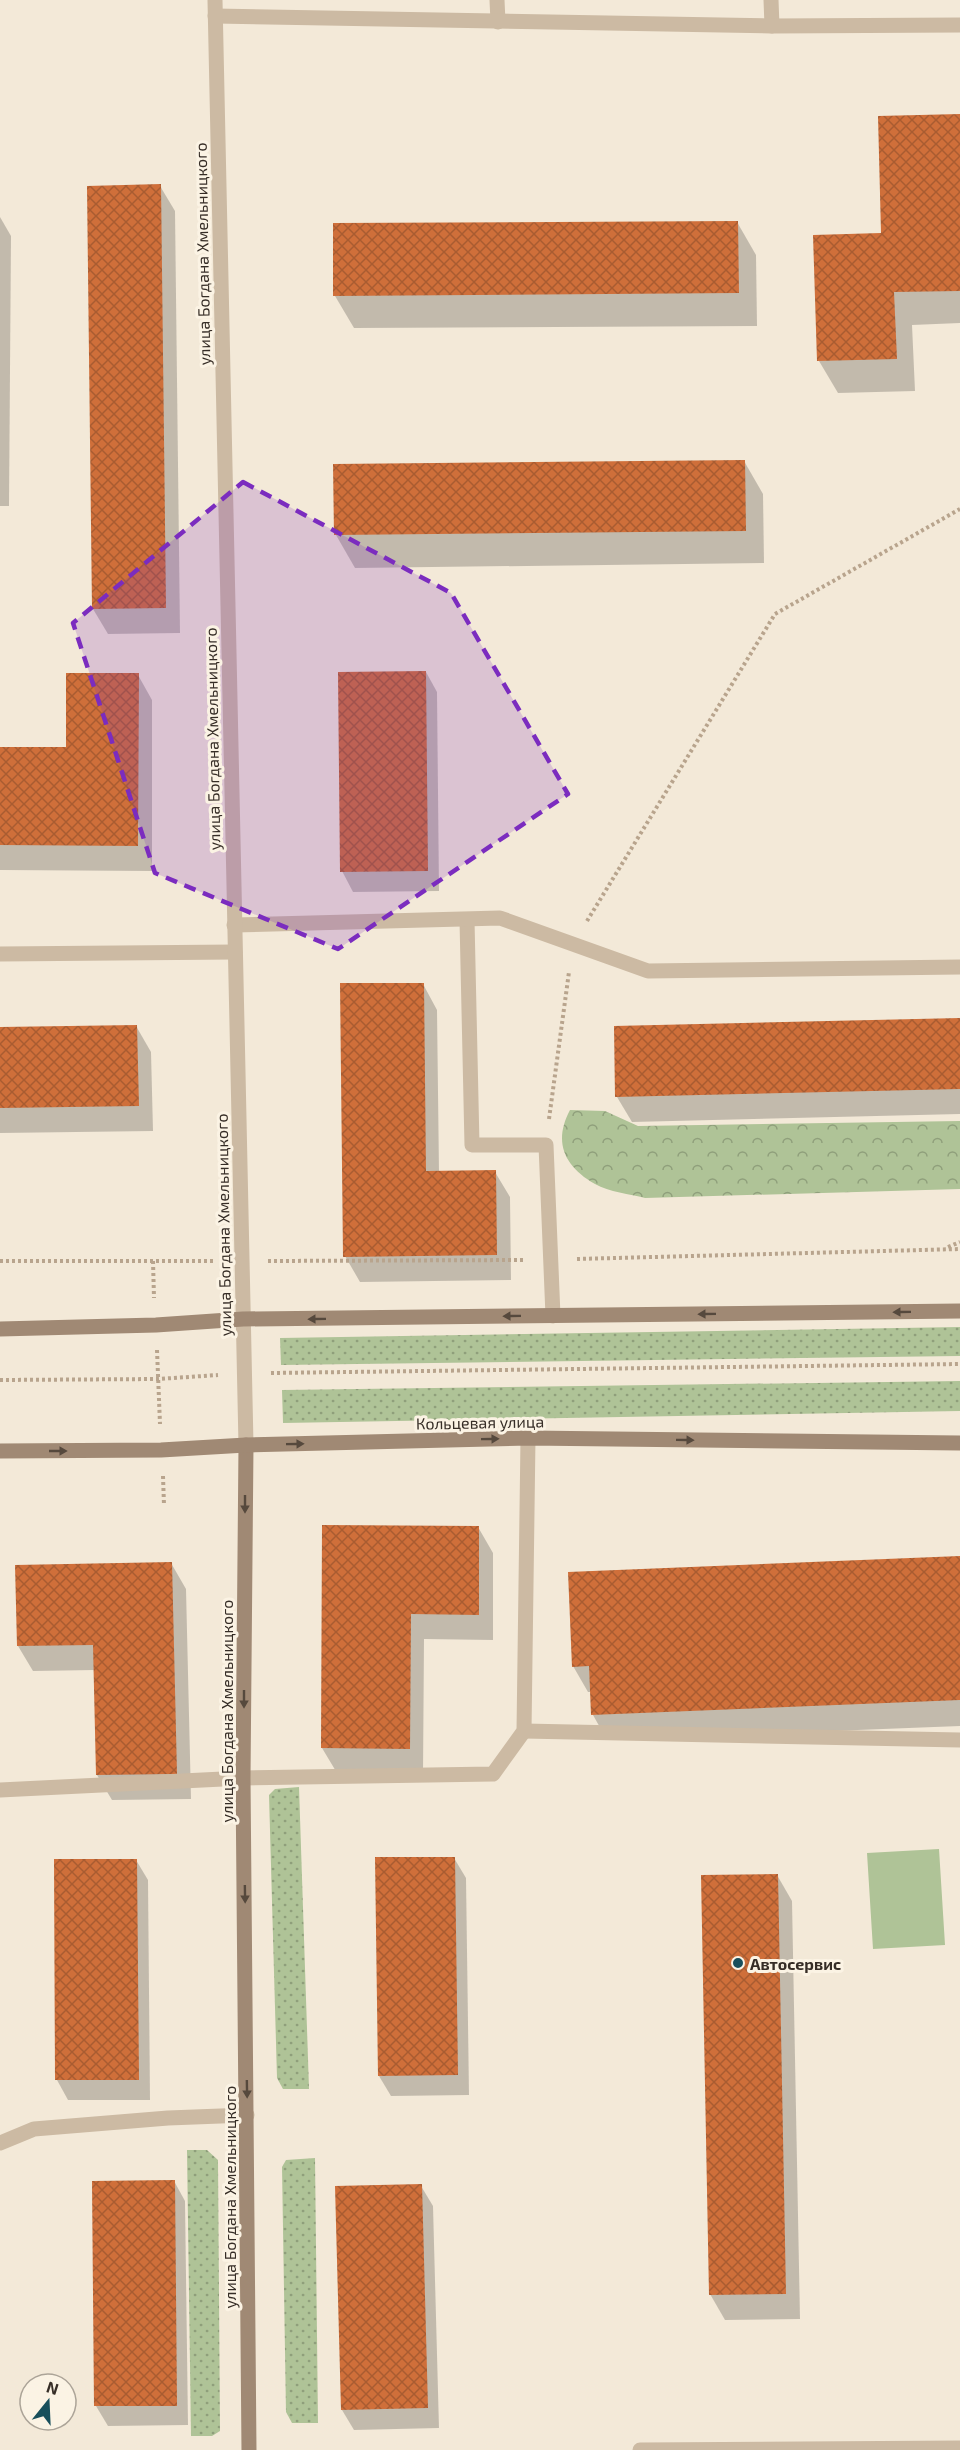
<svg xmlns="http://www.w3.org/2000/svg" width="960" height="2450" font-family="'Exo 2',sans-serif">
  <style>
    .grass { fill: url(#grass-dots) }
    .forest { fill: url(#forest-crowns) }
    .park { fill: #afc397 }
    .shadow { fill: #0003 }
    .building { fill: url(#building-cross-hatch) }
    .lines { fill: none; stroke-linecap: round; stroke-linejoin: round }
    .path { stroke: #b8a48d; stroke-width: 4; stroke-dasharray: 3 3; stroke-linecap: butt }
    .service { stroke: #ccbaa3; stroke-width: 15 }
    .minor { stroke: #ccbaa3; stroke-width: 15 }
    .secondary { stroke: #a08974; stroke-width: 15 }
    .oneway { fill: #56493d }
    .marked { fill: #7b2cbf; fill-opacity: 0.2; stroke: #7b2cbf; stroke-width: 4.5; stroke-dasharray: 12 8; stroke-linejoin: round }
    .poi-dot { fill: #184f5b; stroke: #fbf3e4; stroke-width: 2 }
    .labels { text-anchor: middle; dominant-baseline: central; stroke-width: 6; stroke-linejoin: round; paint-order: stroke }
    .street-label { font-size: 16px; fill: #362d26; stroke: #fbf3e4 }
    .poi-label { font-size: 16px; font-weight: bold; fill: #362d26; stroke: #fbf3e4; text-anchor: start }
  </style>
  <defs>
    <pattern id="grass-dots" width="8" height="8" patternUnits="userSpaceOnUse" patternTransform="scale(1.5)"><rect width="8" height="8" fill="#afc397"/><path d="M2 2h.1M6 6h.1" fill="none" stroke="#8f9f7b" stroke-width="1.8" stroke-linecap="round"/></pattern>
    <pattern id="forest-crowns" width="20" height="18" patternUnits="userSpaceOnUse" patternTransform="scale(1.5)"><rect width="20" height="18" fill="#afc397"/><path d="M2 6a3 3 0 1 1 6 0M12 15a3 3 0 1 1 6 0" fill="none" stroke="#8f9f7b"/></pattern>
    <pattern id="building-cross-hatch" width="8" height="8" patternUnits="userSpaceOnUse" patternTransform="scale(1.5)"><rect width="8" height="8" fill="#cf6f3a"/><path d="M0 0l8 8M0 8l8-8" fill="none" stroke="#a95c31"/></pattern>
  </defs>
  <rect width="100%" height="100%" fill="#f3e9d8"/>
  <!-- grass -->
  <g class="grass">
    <polygon points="960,1327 960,1356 281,1365 280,1338"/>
    <polygon points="960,1381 960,1411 283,1423 282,1390"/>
    <polygon points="299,1787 309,2089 283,2089 277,2078 269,1795 275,1789"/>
    <polygon points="187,2150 207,2150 218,2160 220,2431 212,2436 191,2436"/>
    <polygon points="315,2158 318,2423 292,2423 286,2412 282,2167 286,2160"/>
  </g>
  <!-- forest -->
  <path class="forest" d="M 570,1110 L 605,1111 L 638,1126 L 960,1121 L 960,1189 L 645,1198 C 630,1194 609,1192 595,1184 C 564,1166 553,1142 570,1110 Z"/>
  <!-- park -->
  <polygon class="park" points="939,1849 945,1945 873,1949 867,1853"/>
  <!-- shadow -->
  <g class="shadow">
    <polygon points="960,116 960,323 912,325 915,391 838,393 819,361 882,234"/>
    <polygon points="160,186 175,211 180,633 108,634 93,609"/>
    <polygon points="0,217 11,236 9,506 0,506"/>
    <polygon points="737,222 756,255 757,326 354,328 335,296"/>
    <polygon points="744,461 763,494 764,563 355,568 336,535"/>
    <polygon points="426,672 437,692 439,891 353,892 342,871"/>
    <polygon points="138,675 152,700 152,871 0,870 0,748 68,749"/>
    <polygon points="423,984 437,1010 439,1172 495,1172 510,1197 511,1280 360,1282 345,1256"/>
    <polygon points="960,1019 960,1114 632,1122 617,1097 615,1028"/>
    <polygon points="136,1026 151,1052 153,1131 0,1133 0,1029"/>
    <polygon points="323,1527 478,1527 493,1553 493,1640 424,1639 423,1774 337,1773 322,1748"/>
    <polygon points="960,1557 960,1726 607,1740 593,1715 592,1692 588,1692 573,1666"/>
    <polygon points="171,1563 186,1589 191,1799 112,1800 97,1775 95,1670 33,1671 18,1646"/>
    <polygon points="454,1858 466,1878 469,2095 391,2096 379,2076 377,1859"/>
    <polygon points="136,1860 148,1880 150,2100 68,2100 57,2080 55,1861"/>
    <polygon points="777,1875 792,1901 800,2319 725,2320 710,2294"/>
    <polygon points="174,2181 185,2201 188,2425 108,2426 96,2406"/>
    <polygon points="421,2186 433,2206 439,2428 354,2430 342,2410"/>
  </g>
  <!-- building -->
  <g class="building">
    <polygon points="960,114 960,291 894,292 897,359 817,361 813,235 881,233 878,116"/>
    <polygon points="161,184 166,608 92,609 87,186"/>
    <polygon points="738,221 739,293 333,296 333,223"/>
    <polygon points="745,460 746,531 334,535 333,464"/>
    <polygon points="426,671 428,871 340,872 338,672"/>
    <polygon points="66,673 139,673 138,846 0,845 0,747 66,747"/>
    <polygon points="340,983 424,983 426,1171 496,1170 497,1255 343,1257"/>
    <polygon points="960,1018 960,1089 615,1097 614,1026"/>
    <polygon points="137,1025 139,1106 0,1108 0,1027"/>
    <polygon points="322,1525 479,1526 479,1615 411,1614 410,1749 321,1748"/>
    <polygon points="960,1556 960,1700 591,1715 589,1666 572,1667 568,1572"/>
    <polygon points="172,1562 177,1774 96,1775 93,1645 17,1646 15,1565"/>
    <polygon points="375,1857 455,1857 458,2075 378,2076"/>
    <polygon points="54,1859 137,1859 139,2080 55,2080"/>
    <polygon points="778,1874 786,2294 709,2295 701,1875"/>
    <polygon points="175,2180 177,2406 94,2406 92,2181"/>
    <polygon points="422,2184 428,2408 341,2410 335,2186"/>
  </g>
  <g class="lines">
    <!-- path -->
    <g class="path">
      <polyline points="587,921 775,614 960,509"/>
      <polyline points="549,1119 569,972"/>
      <polyline points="948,1247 960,1242"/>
      <polyline points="577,1259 960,1249"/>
      <polyline points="0,1261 215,1261"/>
      <polyline points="153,1261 154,1298"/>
      <polyline points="268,1261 524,1260"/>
      <polyline points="157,1350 160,1424"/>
      <polyline points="271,1373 960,1364"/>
      <polyline points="0,1380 158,1379 218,1375"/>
      <polyline points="163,1476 164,1505"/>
    </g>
    <!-- service -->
    <g class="service">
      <polyline points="497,0 498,22"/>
      <polyline points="771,0 772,26"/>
      <polyline points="215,16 772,26 960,25"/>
      <polyline points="467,920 472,1145 546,1145 553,1316"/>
      <polyline points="234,925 500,918 648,971 960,967"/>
      <polyline points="0,954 235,952"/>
      <polyline points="524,1731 960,1740"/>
      <polyline points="0,1790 243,1778 493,1774 524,1731 528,1438"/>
      <polyline points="0,2143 34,2129 168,2118 247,2115"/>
      <polyline points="640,2450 960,2448"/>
    </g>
    <!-- minor -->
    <polyline class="minor" points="215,0 246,1445"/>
    <!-- secondary -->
    <g class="secondary">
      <polyline points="0,1329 156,1325 243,1319 960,1311"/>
      <polyline points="246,1445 243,1778 249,2450"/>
      <polyline points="0,1451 161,1450 246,1445 528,1438 960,1443"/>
    </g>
  </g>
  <!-- one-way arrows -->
  <defs><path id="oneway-solid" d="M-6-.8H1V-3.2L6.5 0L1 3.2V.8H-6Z" transform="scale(1.5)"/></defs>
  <g class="oneway">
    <use href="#oneway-solid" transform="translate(902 1312) rotate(179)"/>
    <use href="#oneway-solid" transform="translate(707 1314) rotate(179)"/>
    <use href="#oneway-solid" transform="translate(512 1316) rotate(179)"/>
    <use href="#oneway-solid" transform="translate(317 1319) rotate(179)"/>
    <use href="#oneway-solid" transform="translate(490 1439) rotate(-1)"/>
    <use href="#oneway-solid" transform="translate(685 1440) rotate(1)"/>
    <use href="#oneway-solid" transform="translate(295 1444) rotate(-1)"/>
    <use href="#oneway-solid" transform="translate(58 1451)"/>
    <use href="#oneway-solid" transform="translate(245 1504) rotate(90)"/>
    <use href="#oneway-solid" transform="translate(244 1699) rotate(90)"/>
    <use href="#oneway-solid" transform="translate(245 1894) rotate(89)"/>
    <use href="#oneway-solid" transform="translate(247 2089) rotate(89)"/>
  </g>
  <!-- marked area -->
  <path class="marked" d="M 243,482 L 451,593 L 568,794 L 338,949 L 155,873 L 73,623 Z"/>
  <!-- markers -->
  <circle class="poi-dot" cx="738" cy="1963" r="6"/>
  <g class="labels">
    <!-- street labels -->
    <g class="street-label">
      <text transform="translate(202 254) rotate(-91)">улица Богдана Хмельницкого</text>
      <text transform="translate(212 739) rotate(-91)">улица Богдана Хмельницкого</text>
      <text transform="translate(223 1225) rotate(-91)">улица Богдана Хмельницкого</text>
      <text transform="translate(480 1422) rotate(-1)">Кольцевая улица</text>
      <text transform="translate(226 1711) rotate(-90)">улица Богдана Хмельницкого</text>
      <text transform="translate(229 2197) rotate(-90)">улица Богдана Хмельницкого</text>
    </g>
    <!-- poi labels -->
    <g class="poi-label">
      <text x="750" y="1963">Автосервис</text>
    </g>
  </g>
  <!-- north arrow -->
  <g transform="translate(48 2402) rotate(18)"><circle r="28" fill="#fbf3e4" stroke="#aca498" stroke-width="1.5"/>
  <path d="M0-4.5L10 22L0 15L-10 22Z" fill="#184f5b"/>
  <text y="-9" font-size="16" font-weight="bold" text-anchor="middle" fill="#362d26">N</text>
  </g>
</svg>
